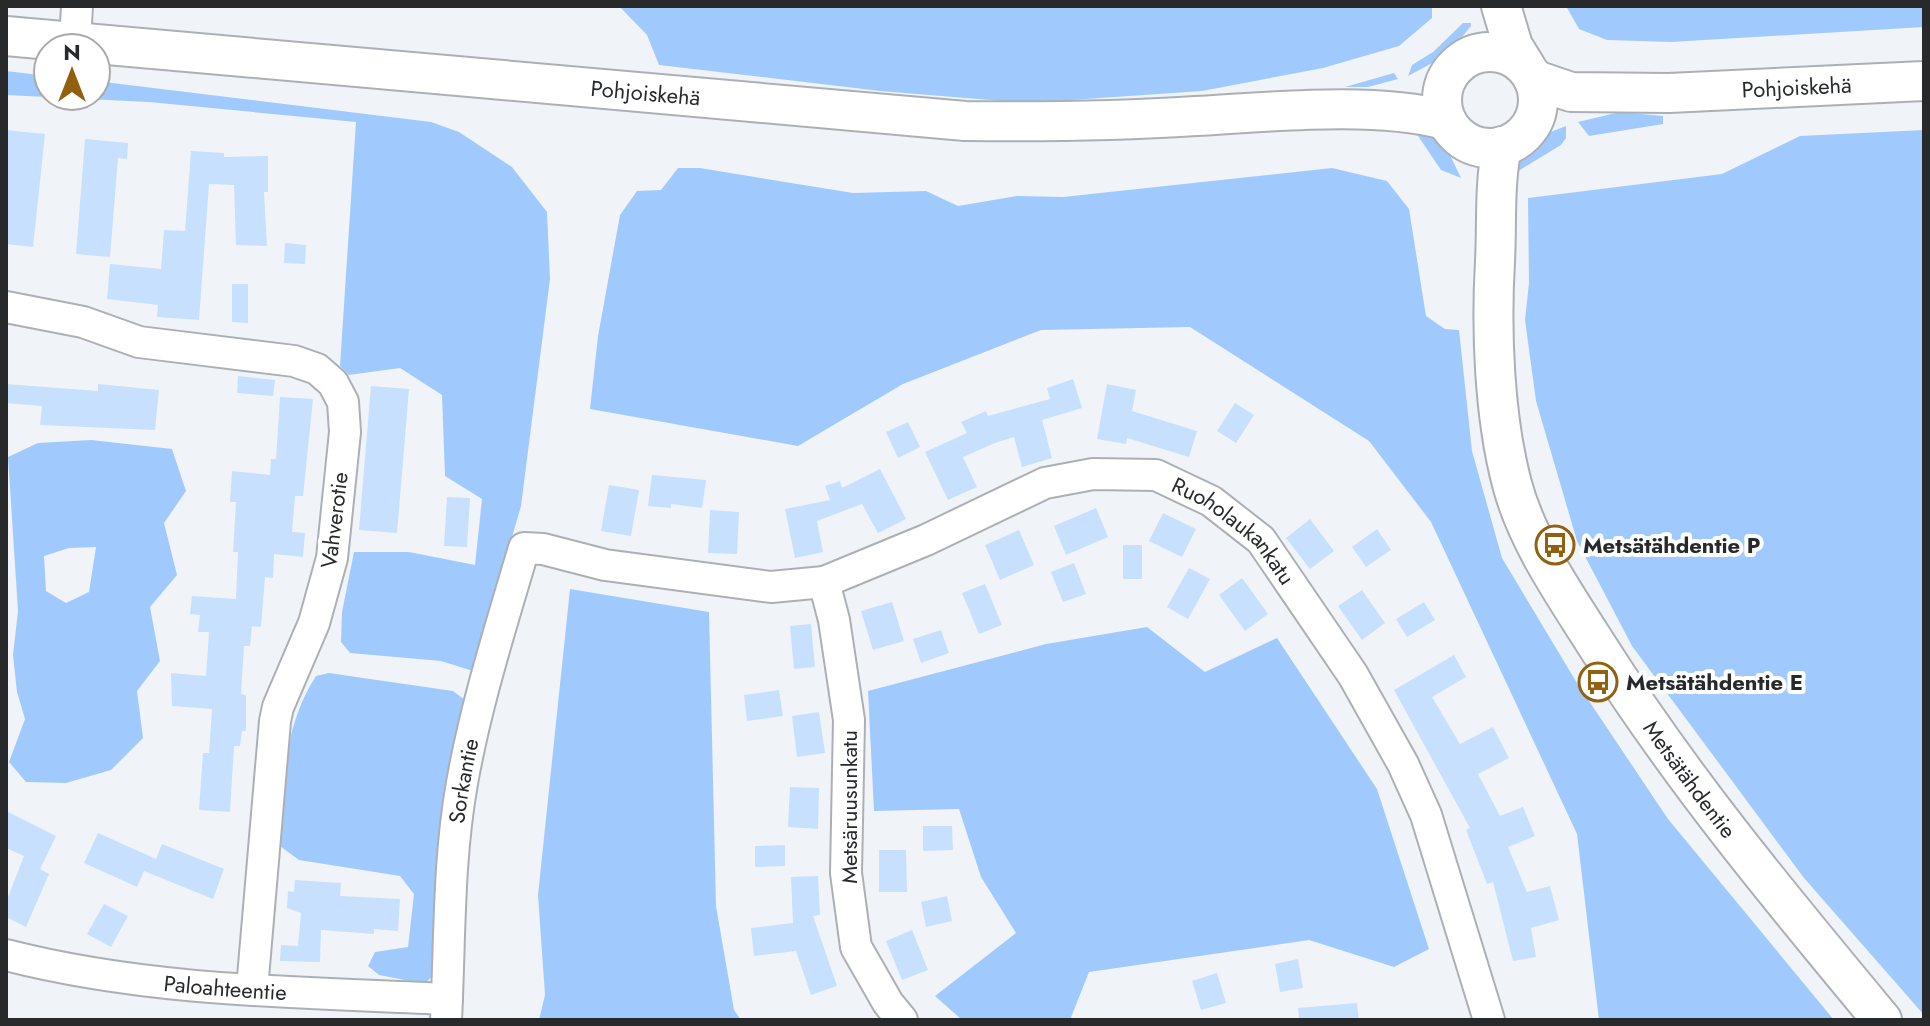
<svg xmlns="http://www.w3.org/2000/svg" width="1930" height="1026" font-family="Jost,sans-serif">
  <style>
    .green { fill: #a0cafe; fill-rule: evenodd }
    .building { fill: #c7e0fd }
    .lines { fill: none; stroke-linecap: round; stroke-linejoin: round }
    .minor-casing { stroke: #acb0b5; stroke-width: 34 }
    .major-casing { stroke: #acb0b5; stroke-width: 42 }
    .minor { stroke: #fff; stroke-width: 30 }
    .major { stroke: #fff; stroke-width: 38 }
    .labels { text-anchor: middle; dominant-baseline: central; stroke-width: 8; stroke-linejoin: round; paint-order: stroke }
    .street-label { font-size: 22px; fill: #27292b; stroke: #fff }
    .poi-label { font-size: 22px; font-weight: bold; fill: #27292b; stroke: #fff; text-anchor: start }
  </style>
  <rect width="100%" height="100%" fill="#f0f4f9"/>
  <!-- green -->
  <g class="green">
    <polygon points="619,6 1432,6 1432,18 1399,46 1323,68 1202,91 1028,103 880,91 659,65 647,35"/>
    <polygon points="1566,6 1924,6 1924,27 1671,42 1607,40 1579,29"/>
    <polygon points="1463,23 1471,23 1471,26 1447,55 1408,76 1412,65 1433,52"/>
    <polygon points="6,71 48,76 48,96 96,96 96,81 431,122 459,132 512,167 547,212 550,279 521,506 473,671 441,661 350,653 341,642 342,612 354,552 409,552 475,565 482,499 445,476 442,395 400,368 349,375 340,366 356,122 149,102 6,95"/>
    <polygon points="1394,73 1398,79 1368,87 1345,87"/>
    <polygon points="1620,112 1663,116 1663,124 1589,136 1578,122"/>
    <path d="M 1566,126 L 1566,138 L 1561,145 L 1510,176 C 1522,146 1536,137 1566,126 Z"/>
    <polygon points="1412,127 1428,127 1447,149 1461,178 1441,170"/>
    <polygon points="1924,130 1924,1015 1804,878 1632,646 1577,541 1536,401 1525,320 1529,283 1528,198 1722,174 1800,136"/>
    <polygon points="678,168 700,168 853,193 926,191 958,206 1017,196 1063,197 1332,168 1387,181 1409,209 1426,316 1445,329 1459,330 1472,451 1502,558 1577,683 1668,819 1834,1020 1599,1020 1577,834 1431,522 1369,441 1190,327 1041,330 903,384 798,446 590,409 598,336 620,215 637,191 661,190"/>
    <path d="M 91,440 L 172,449 L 186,491 L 164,523 L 177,575 L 150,607 L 160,661 L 137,691 L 143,738 L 111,770 L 66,783 L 26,782 L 9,762 L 25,719 L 17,692 L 13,655 L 18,611 L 8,457 L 38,443 ZM 96,547 L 89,592 L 66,603 L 46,591 L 44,556 L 69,548 Z"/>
    <polygon points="570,589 709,612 716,906 734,1010 741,1020 539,1020 545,995 538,895"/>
    <polygon points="1147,627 1205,672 1277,638 1377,789 1429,949 1394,967 1309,940 1089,972 1070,1020 962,1020 935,996 1016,933 981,877 959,809 874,811 868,691 1046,644"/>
    <path d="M 329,673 L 453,691 L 465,700 L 440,824 L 433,975 L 425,984 L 379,975 L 368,966 L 375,952 L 408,947 L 414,894 L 400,876 L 299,860 L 280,846 C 282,787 283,727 316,676 Z"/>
  </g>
  <!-- building -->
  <g class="building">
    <polygon points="6,130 45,134 33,247 6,244"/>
    <polygon points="85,139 128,143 127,159 118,158 110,257 76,254"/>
    <polygon points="191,151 224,153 224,157 268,156 268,192 264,192 267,246 236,245 234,185 209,184 199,320 157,317 158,305 107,299 110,264 161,269 164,230 185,231"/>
    <polygon points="285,243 306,245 305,264 284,263"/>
    <polygon points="232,284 248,284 248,323 232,322"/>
    <polygon points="238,376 275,380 273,396 237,393"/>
    <polygon points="1073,379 1082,408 1042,420 1052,458 1022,467 1014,437 995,443 963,457 977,487 948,500 925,452 967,433 961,422 986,411 988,416 1050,399 1047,388"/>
    <polygon points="6,384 98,391 98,384 159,390 155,430 40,425 42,406 6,403"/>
    <polygon points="1107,384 1136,390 1132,411 1197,431 1189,457 1127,438 1126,444 1097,439"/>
    <polygon points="371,386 409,389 397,533 359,530"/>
    <polygon points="280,397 313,399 303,496 295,496 292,532 305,533 303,557 274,554 273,578 265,577 261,627 252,626 250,646 244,646 241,694 246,695 246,731 242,731 240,746 234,746 230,812 199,810 203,753 209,753 212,709 172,706 171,673 206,676 209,632 198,632 200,615 190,614 192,596 236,599 238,552 233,552 236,502 230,502 232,471 270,475 271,459 276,459"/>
    <polygon points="1235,403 1254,415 1236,443 1217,431"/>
    <polygon points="908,422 920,447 898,458 886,432"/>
    <polygon points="880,469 906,519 878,533 862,504 817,521 823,552 795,558 785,509 830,500 825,486 840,481 842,488"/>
    <polygon points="652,475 706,480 702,508 671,504 671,508 648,506"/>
    <polygon points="609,485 639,490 631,536 601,531"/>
    <polygon points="447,497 470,498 467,547 444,546"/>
    <polygon points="1096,508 1108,537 1066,555 1054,526"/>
    <polygon points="710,510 739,512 737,554 708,553"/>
    <polygon points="1163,513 1196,529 1182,557 1149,541"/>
    <polygon points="1310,519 1334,551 1310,569 1286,538"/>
    <polygon points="1377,529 1391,550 1366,567 1352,547"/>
    <polygon points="1019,530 1034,565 1000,580 985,545"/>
    <rect x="1123" y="545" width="19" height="34"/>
    <polygon points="1074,563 1086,594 1063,602 1051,572"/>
    <polygon points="1189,568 1210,579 1188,619 1167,607"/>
    <polygon points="1242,578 1268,614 1245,631 1219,595"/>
    <polygon points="985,584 1002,625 979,634 962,593"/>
    <polygon points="1362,590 1385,623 1362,640 1338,606"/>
    <polygon points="892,602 904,641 873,650 861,611"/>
    <polygon points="1424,602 1435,620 1407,637 1396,619"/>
    <polygon points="811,624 815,667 794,669 790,626"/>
    <polygon points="941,630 949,653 921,663 913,639"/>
    <polygon points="1454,655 1466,677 1432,697 1460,744 1493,727 1509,758 1478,774 1500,816 1523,807 1535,836 1508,847 1527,892 1550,886 1559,920 1531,928 1536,957 1513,961 1493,882 1487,884 1466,830 1470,828 1394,690"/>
    <polygon points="779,690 783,716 747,721 744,695"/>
    <polygon points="819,712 825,753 797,757 792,716"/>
    <polygon points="790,787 819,788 818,829 788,827"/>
    <polygon points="6,811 56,836 40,869 49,874 26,927 6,917 6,902 24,856 6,848"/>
    <polygon points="923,826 952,826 953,850 923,851"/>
    <polygon points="98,833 156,859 162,844 224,869 213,899 144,871 137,887 84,863"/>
    <polygon points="785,845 785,866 755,867 755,846"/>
    <polygon points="879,850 906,850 907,892 879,892"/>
    <polygon points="818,876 820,915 813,916 837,986 811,995 796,951 754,956 751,928 793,923 791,877"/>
    <polygon points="295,880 341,883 340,896 400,899 398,931 374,929 374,934 321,930 320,962 280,961 281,945 298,946 301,913 287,908 288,891 294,892"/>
    <polygon points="947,896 952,921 926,927 921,902"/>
    <polygon points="104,904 128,916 111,947 87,934"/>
    <polygon points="912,930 928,970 902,980 886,941"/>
    <polygon points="1298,959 1303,988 1280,992 1275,964"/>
    <polygon points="1217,973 1226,1003 1201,1010 1192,981"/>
    <polygon points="1357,1003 1359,1020 1299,1020 1298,1008"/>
  </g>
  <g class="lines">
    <!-- minor casing -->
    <g class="minor-casing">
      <g id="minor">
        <polyline points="75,42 77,6"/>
        <polyline points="6,307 83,322 139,342 294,361 317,369 333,383 343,402 345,432 332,558 314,623 278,707 275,721 252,989"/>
        <polyline points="824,582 834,620 849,720 846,873 856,947 888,1003 902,1020"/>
        <path id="s1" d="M 6,955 C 150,992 299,992 447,999"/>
        <path id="s2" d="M 446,1020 C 450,941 448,861 462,783 C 476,704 501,626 524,548 L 543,549 L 605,565 L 771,587 L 824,582 L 926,540 L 1045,483 L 1093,474 L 1156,475 L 1211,501 L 1261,540 L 1353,675 L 1403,764 L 1426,815 L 1489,1020"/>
      </g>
    </g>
    <!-- major casing -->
    <g class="major-casing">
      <g id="major">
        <polyline points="1501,6 1513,46 1526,67"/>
        <path id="s3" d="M 6,36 L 965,121 C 1042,122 1119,121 1196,116 C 1271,112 1374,101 1445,120"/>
        <circle cx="1490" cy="100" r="48"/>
        <path id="s4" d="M 1533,79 L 1571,92 L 1669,93 L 1924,81"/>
        <path id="s5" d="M 1502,146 C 1494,185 1497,222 1495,261 C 1491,330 1494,416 1512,484 C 1527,541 1565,595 1596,644 C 1683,781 1779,896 1882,1020"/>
      </g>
    </g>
    <!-- minor -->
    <use href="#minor" class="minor"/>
    <!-- major -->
    <use href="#major" class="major"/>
  </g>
  <!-- icons -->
  <defs>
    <g id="bus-ring" transform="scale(2)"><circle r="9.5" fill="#fff" stroke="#91610f" stroke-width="1.5"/><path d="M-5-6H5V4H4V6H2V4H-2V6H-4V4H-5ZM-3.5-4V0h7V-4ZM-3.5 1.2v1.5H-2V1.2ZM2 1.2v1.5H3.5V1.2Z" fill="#91610f"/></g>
  </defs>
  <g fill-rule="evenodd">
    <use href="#bus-ring" x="1555" y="545"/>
    <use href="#bus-ring" x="1598" y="682"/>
  </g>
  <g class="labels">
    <!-- street labels -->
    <g class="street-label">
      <text stroke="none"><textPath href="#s4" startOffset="266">Pohjoiskehä</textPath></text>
      <text stroke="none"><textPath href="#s3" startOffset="642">Pohjoiskehä</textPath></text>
      <text transform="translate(334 520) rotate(-83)">Vahverotie</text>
      <text stroke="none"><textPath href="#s2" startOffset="1236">Ruoholaukankatu</textPath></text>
      <text stroke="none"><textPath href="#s5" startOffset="686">Metsätähdentie</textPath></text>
      <text stroke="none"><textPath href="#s2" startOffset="240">Sorkantie</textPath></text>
      <text transform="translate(849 807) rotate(-90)">Metsäruusunkatu</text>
      <text stroke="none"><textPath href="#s1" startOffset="222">Paloahteentie</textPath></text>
    </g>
    <!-- poi labels -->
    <g class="poi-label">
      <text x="1583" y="545">Metsätähdentie P</text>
      <text x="1626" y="682">Metsätähdentie E</text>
    </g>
  </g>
  <!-- border -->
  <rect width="1930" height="1026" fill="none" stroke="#27292b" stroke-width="16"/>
  <!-- north arrow -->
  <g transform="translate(72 72)"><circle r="38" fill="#ffffff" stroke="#a9a9aa" stroke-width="2"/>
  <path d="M0-6L14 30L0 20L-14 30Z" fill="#91610f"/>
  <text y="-12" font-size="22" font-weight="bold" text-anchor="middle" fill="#27292b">N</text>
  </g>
</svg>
